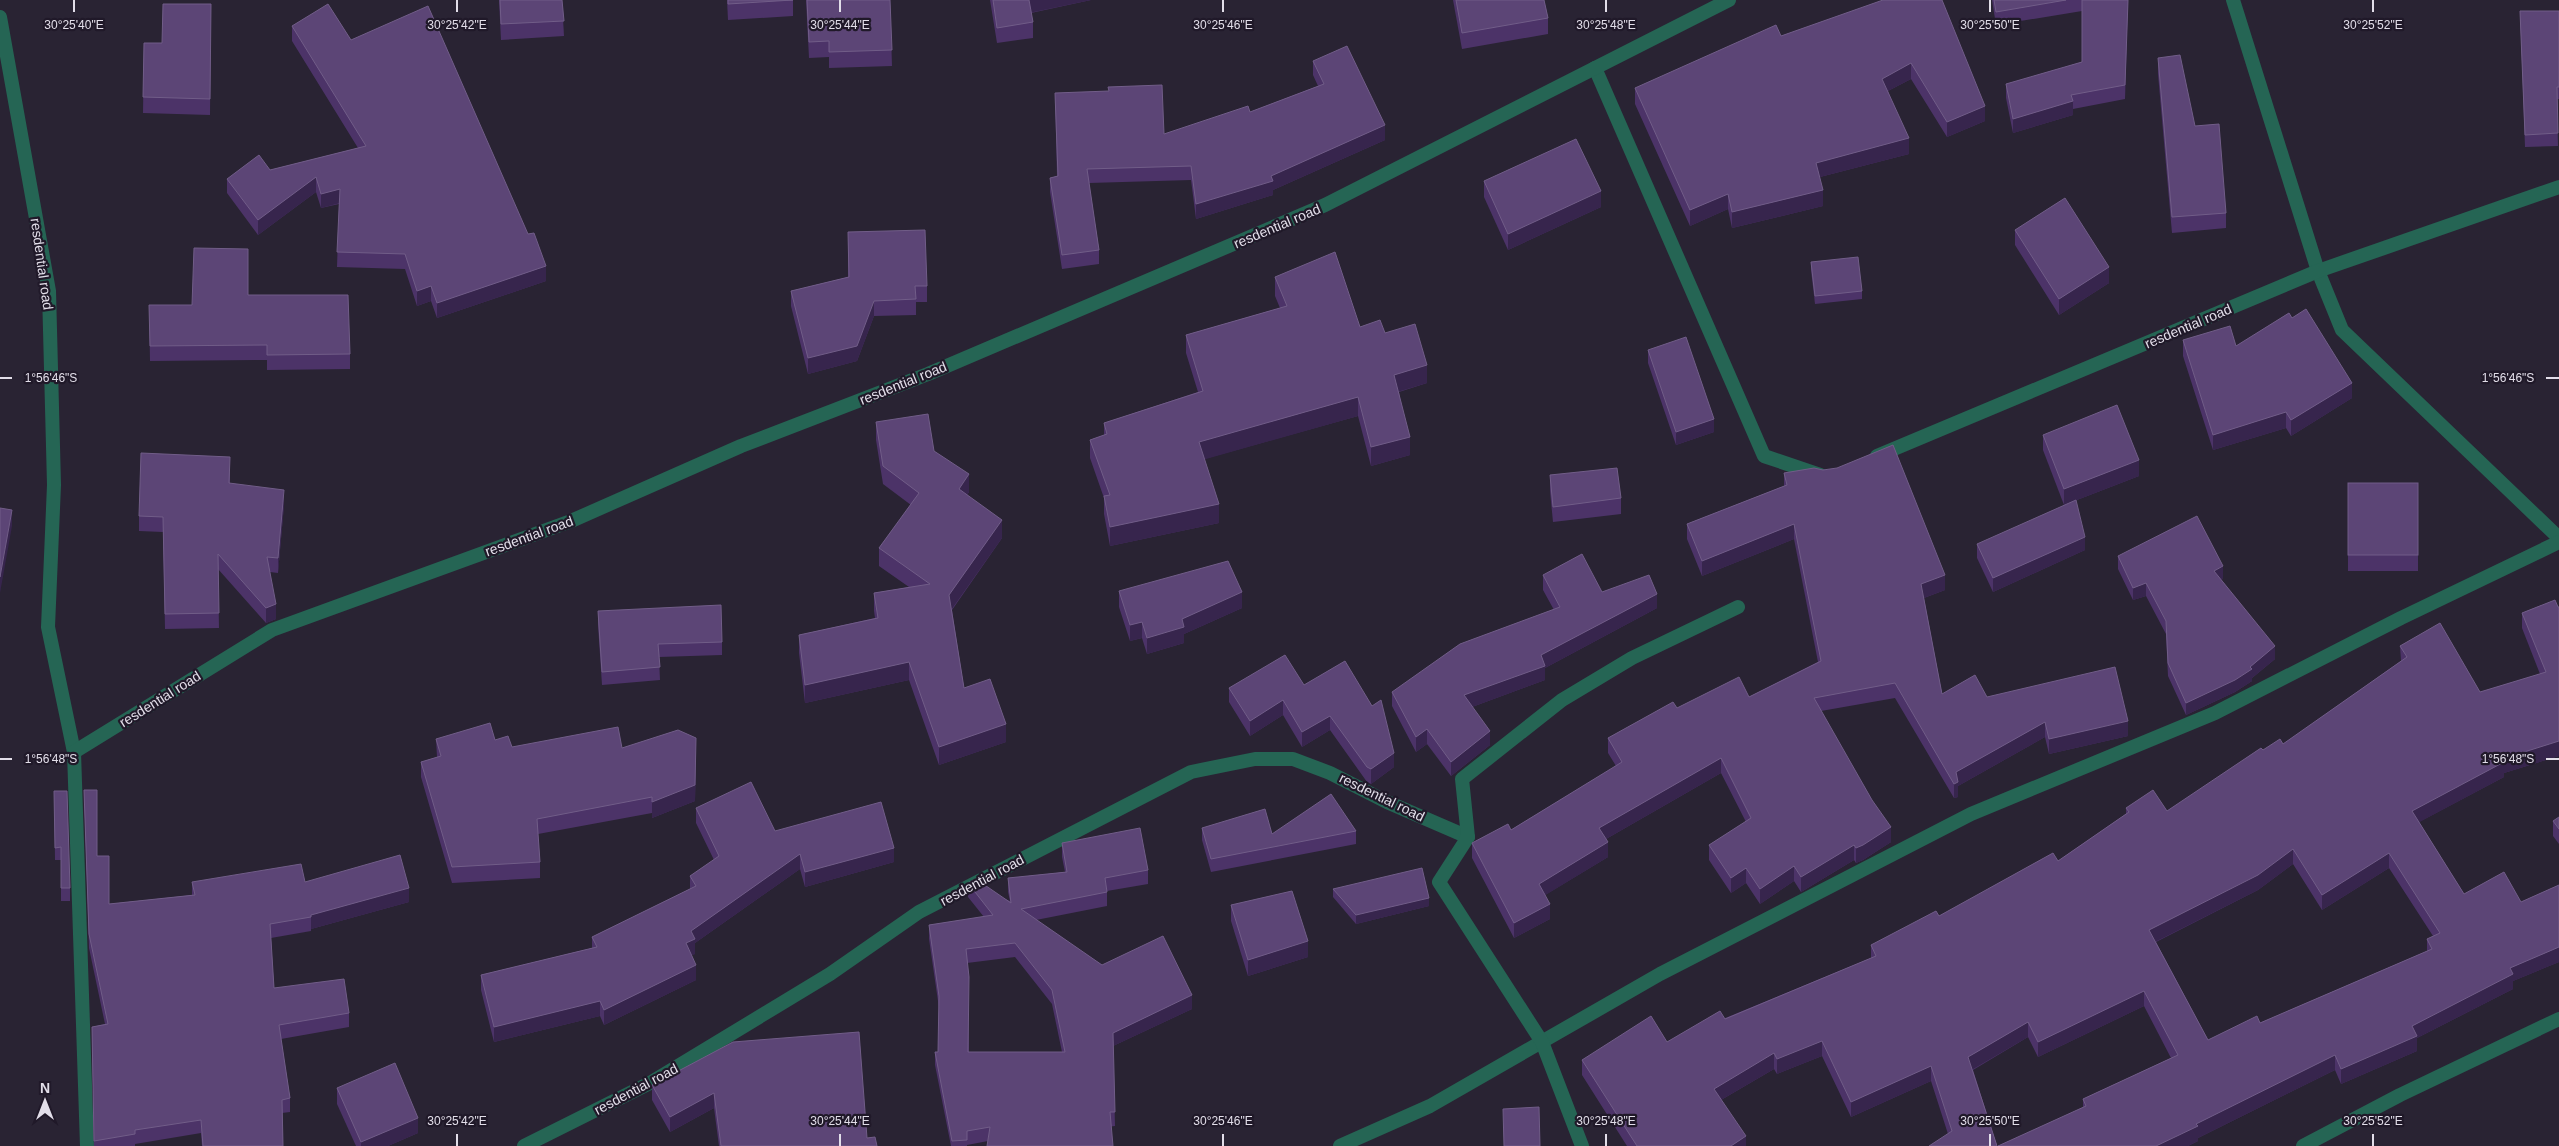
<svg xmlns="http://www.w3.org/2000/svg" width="2559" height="1146" font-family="Arial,sans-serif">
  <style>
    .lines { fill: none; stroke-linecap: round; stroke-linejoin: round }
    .minor { stroke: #256554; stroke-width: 14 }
    .wall { fill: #4c3368; fill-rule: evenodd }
    .shaded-wall { fill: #37254d }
    .building { fill: #5c4576; stroke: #715d88; fill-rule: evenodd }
    .ticks { fill: none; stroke: #e2dee9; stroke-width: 2 }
    .labels { text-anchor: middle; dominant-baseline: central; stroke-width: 4.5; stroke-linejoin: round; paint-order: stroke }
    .street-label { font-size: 14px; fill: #e2dee9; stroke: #201929 }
    .ticks-label { font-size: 12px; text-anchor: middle; fill: #e2dee9; stroke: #201929; stroke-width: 4.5; stroke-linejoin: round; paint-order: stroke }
  </style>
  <rect width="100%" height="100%" fill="#292333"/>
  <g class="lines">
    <!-- minor -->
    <g class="minor">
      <polyline points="2233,0 2318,271 2342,330 2559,538"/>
      <polyline points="0,17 49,291 54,485 48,627 74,752 87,1146"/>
      <polyline points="1595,68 1764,456 1820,475"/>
      <polyline points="1877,456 2318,271 2559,187"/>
      <polyline points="74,752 272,630 571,521 741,446 928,374 1325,205 1729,0"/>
      <polyline points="524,1146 650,1083 830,974 919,912 1191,772 1255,759 1293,759 1330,773 1387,802 1468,837"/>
      <polyline points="1340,1146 1430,1106 1660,974 1971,814 2215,713 2401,618 2559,542"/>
      <polyline points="1582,1146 1542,1042 1439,882 1468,837 1462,779 1562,700 1632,658 1738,607"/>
      <polyline points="2303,1146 2400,1095 2559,1019"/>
    </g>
  </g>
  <!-- wall -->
  <g class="wall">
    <polygon points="499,0 562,0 564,36 501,40"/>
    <polygon points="727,0 793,0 793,16 728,20"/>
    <polygon points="806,0 890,0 892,66 829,68 829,57 809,58"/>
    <polygon points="990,0 1091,0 1031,13 1033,22 1033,38 997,43"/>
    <polygon points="1453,0 1544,0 1548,18 1548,34 1462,49"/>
    <polygon points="1992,0 2128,0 2125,99 2073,109 2073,115 2013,133 2006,98 2006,84 2082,62 2082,11 1996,25"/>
    <polygon points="1877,3 1985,121 1947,137 1911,79 1888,91 1909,154 1820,177 1823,206 1732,228 1728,209 1690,226 1635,104 1635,88 1781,36"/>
    <polygon points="211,4 210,115 143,113 144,43 162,43"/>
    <polygon points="2520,11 2559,11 2559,99 2557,99 2558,146 2525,147"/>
    <polygon points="292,26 351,40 546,281 437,318 431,301 417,306 405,269 337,267 339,204 321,208 316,192 258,235 227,193 227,179 270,170 358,148 292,41"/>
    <polygon points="2158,58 2195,126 2226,213 2226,228 2172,233 2158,74"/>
    <polygon points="1313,61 1385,140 1273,190 1273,195 1196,219 1191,180 1089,183 1099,250 1099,264 1062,269 1050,192 1050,178 1057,176 1055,93 1164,134 1250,112 1318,86 1313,75"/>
    <polygon points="1484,181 1601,207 1508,250 1484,197"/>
    <polygon points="2015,230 2109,283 2059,315 2015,245"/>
    <polygon points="848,232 927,286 927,302 916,302 916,315 874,316 857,361 808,374 791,306 791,291 848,277"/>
    <polygon points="1811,262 1862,291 1862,299 1815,304 1811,270"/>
    <polygon points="1275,277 1360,327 1385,333 1427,383 1399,392 1410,455 1371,466 1358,416 1204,459 1219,523 1110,546 1104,514 1104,498 1090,458 1090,440 1104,435 1104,423 1198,392 1186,353 1186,335 1280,308 1275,296"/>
    <polygon points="248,295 350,354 350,369 267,370 267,360 150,361 149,305 192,305"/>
    <polygon points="2292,318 2352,398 2291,436 2286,428 2213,450 2183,356 2183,340 2236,346"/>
    <polygon points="1648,350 1714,432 1676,445 1648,363"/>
    <polygon points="876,422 934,451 969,492 967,495 1002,538 952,610 964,688 1006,742 939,765 909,680 805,703 799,653 799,635 875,618 874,611 874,593 909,587 879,566 879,548 911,505 883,484 876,440"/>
    <polygon points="2043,435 2139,476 2064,505 2043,450"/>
    <polygon points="230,472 230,484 284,505 278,573 270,572 276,619 266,623 218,569 219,628 165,629 163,532 139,531 139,516"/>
    <polygon points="1784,473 1945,590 1924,598 1942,694 1987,697 2128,736 2049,754 2045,737 1958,786 1958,797 1954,798 1895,698 1821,711 1891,842 1863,860 1856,863 1854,860 1801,892 1794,881 1760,904 1746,883 1731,893 1709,860 1709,845 1746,822 1721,773 1606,839 1608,857 1545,895 1550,919 1514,938 1472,858 1472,843 1511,830 1616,766 1608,753 1608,738 1677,708 1749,697 1818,662 1794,539 1702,576 1687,539 1687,524 1784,486"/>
    <polygon points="1550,475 1621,498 1621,514 1553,522 1550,491"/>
    <rect x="2348" y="483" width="70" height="88"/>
    <polygon points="1977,544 2085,550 1993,592 1977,558"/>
    <polygon points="2118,556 2223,579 2221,579 2275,659 2252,678 2252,681 2235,692 2186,715 2168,676 2166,634 2146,596 2133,600 2118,569"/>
    <polygon points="1543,575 1657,608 1545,668 1545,680 1472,707 1490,745 1451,776 1427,744 1416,752 1392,706 1392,692 1554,610 1543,590"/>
    <polygon points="1119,591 1242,608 1184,634 1184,643 1147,654 1142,638 1130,641 1119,607"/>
    <path d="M 2555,600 L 2559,756 L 2504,773 L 2504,777 L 2419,822 L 2464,894 L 2521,902 L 2559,885 L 2559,962 L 2513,981 L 2513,989 L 2417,1038 L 2417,1051 L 2341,1084 L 2335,1070 L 2198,1138 L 2198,1141 L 2188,1146 L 1998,1146 L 2083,1108 L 2083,1099 L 2171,1058 L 2144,1006 L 2038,1057 L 2028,1037 L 1973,1070 L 1997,1146 L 1948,1134 L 1931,1081 L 1851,1117 L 1822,1056 L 1777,1074 L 1774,1069 L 1721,1100 L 1746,1146 L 1627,1146 L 1582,1075 L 1582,1060 L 1667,1042 L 1871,958 L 1871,945 L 1939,916 L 2058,861 L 2126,814 L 2126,808 L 2167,811 L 2263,750 L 2283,744 L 2401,661 L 2400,646 L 2480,692 L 2540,674 L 2522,628 L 2522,613 ZM 2293,864 L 2322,910 L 2389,868 L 2433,936 L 2427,939 L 2427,951 L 2260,1023 L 2208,1040 L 2156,942 L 2258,890 Z"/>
    <polygon points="598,611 722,642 722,655 659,657 660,680 602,685 598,625"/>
    <polygon points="1304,685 1394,767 1371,784 1367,782 1330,730 1302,747 1283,715 1250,736 1229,702 1229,688"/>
    <polygon points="436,739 495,740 512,747 622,748 696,754 695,801 652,818 652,813 538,834 540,862 540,878 452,883 421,777 421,762 437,757"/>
    <polygon points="84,790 97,856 109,904 192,895 192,882 305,882 409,902 311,929 311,931 271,938 274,988 349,1013 349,1027 281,1039 290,1098 290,1112 282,1113 283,1146 202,1146 201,1133 135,1144 135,1146 94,1146 92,1027 105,1024 89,948"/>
    <polygon points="54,791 70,888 70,901 61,901 61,860 55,860"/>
    <polygon points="696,808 775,831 894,862 805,887 800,869 695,943 695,954 691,955 696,980 604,1025 600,1016 494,1042 481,990 481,975 592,948 592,937 690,889 690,876 714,860 696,823"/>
    <polygon points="2559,817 2559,844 2553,836 2553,821"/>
    <polygon points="1202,828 1272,834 1356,831 1356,844 1211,872 1202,840"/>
    <path d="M 1062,843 L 1148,870 L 1148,884 L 1107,891 L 1107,906 L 1036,920 L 1102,965 L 1192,1009 L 1113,1046 L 1115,1126 L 988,1141 L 967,1145 L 967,1146 L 951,1146 L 935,1065 L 935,1052 L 938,1052 L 939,1008 L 929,939 L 929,925 L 984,917 L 968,897 L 968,883 L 1010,901 L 1008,892 L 1008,878 L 1065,872 L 1062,857 ZM 1015,957 L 1052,1004 L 1062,1052 L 969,1052 L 967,963 Z"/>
    <polygon points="1333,889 1429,906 1356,924 1333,897"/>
    <polygon points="1231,905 1308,957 1248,976 1231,921"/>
    <polygon points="733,1042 867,1138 877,1146 719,1146 714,1108 670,1132 652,1100 652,1085"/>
    <polygon points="337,1088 418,1133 388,1146 356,1146 337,1104"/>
  </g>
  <!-- shaded-wall -->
  <g class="shaded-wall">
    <polygon points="1029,0 1091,0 1029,13"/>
    <polygon points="2128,0 2125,99 2125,85"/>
    <polygon points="1911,63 1911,79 1882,94 1882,79"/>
    <polygon points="2073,101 2073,115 2013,133 2013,119"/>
    <polygon points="1985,106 1985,121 1947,137 1947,122"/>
    <polygon points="1385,125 1385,140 1273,190 1273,195 1196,219 1196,204 1271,176"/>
    <polygon points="1909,138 1909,154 1816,178 1816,163"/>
    <polygon points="316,177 316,192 258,235 258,220"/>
    <polygon points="340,189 340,203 321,208 321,194"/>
    <polygon points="1823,190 1823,206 1732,228 1732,212"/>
    <polygon points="1601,191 1601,207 1508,250 1508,234"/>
    <polygon points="1728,194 1728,209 1690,226 1690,210"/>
    <polygon points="546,266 546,281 437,318 437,303"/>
    <polygon points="2109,267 2109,283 2059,315 2059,299"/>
    <polygon points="431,286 431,301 417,306 417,291"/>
    <polygon points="874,301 874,316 857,361 808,374 808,358"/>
    <polygon points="1427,365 1427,383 1394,393 1394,375"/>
    <polygon points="2352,383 2352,398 2291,436 2291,420"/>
    <polygon points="1358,397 1358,416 1199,461 1199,442"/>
    <polygon points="2286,412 2286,428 2213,450 2213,435"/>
    <polygon points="1714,419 1714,432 1676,445 1676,432"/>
    <polygon points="1410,437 1410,455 1371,466 1371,447"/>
    <polygon points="2139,460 2139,476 2064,505 2064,489"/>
    <polygon points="969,474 969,492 959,507 959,489"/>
    <polygon points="284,490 284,505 278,573 278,558"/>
    <polygon points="1219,504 1219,523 1110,546 1110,527"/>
    <polygon points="12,510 12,526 0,593 0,577"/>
    <polygon points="1002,520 1002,538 949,613 949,595"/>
    <polygon points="1794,524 1794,539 1702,576 1702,561"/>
    <polygon points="2085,537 2085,550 1993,592 1993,578"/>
    <polygon points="2223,566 2223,579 2214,583 2214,571"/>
    <polygon points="1945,575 1945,590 1921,599 1921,584"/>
    <polygon points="2146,583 2146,596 2133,600 2133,588"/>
    <polygon points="1242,592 1242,608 1184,634 1184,643 1147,654 1147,638 1182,619"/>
    <polygon points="1657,594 1657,608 1545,668 1545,680 1464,710 1464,695"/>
    <polygon points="276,604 276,619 266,623 266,608"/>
    <polygon points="1142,622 1142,638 1130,641 1130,625"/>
    <polygon points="2275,646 2275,659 2252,678 2252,681 2235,692 2186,715 2186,703 2250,667"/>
    <polygon points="909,662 909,680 805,703 805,685"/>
    <polygon points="1283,700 1283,715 1250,736 1250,721"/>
    <polygon points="1330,716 1330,730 1302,747 1302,732"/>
    <polygon points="2128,721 2128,736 2049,754 2049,739"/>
    <polygon points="2045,722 2045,737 1958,786 1958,797 1954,798 1954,784 1956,772"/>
    <polygon points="1006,724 1006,742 939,765 939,747"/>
    <polygon points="1427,729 1427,744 1416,752 1416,737"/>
    <polygon points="1490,731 1490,745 1451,776 1451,762"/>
    <polygon points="696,738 695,801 652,818 652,802"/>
    <polygon points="2559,741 2559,756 2504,773 2504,777 2412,826 2412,811 2502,759"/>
    <polygon points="1394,753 1394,767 1371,784 1371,769"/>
    <polygon points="1721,758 1721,773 1599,843 1599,828"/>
    <polygon points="1891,827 1891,842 1863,860 1856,863 1856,848"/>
    <polygon points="1608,842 1608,857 1539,899 1539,884"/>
    <polygon points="1854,845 1854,860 1801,892 1801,877"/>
    <polygon points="894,848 894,862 805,887 805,872"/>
    <polygon points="2293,849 2293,864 2258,890 2149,945 2149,930"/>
    <polygon points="2389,853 2389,868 2322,910 2322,895"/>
    <polygon points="800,854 800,869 695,943 695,954 686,958 686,943 691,931"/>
    <polygon points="1794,866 1794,881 1760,904 1760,889"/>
    <polygon points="1746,868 1746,883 1731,893 1731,878"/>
    <polygon points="409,888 409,902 311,929 311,915"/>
    <polygon points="1429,898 1429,906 1356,924 1356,915"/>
    <polygon points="1550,904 1550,919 1514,938 1514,923"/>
    <polygon points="1308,941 1308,957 1248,976 1248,960"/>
    <polygon points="2559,947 2559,962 2513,981 2513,989 2417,1038 2417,1051 2341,1084 2341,1069 2510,968"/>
    <polygon points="696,965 696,980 604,1025 604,1010"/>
    <polygon points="2144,991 2144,1006 2038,1057 2038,1042"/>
    <polygon points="1192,995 1192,1009 1113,1046 1113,1033"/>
    <polygon points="600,1001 600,1016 494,1042 494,1027"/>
    <polygon points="2028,1022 2028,1037 1968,1072 1968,1057"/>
    <polygon points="1822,1041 1822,1056 1777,1074 1777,1059"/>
    <polygon points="1774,1053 1774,1069 1714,1104 1714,1089"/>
    <polygon points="2335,1055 2335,1070 2198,1138 2198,1141 2188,1146 2156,1146 2196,1124"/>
    <polygon points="1931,1066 1931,1081 1851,1117 1851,1102"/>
    <polygon points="714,1093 714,1108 670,1132 670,1117"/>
    <polygon points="418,1118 418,1133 388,1146 361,1146 361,1142"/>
    <polygon points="1746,1136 1746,1146 1731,1146"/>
  </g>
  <!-- building -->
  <g class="building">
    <polygon points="500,0 562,0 564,21 501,24"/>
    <polygon points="728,0 793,0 728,4"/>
    <polygon points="807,0 890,0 892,50 829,52 829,41 809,42"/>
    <polygon points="993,0 1029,0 1033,22 997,28"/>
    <polygon points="1456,0 1544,0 1548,18 1462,33"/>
    <polygon points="1883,0 1942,0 1985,106 1947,122 1911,63 1882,79 1909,138 1816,163 1823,190 1732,212 1728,194 1690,210 1635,88 1776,25 1781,36"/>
    <polygon points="1994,0 2066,0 1996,12"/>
    <polygon points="2082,0 2128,0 2125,85 2071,95 2073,101 2013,119 2006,84 2082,62"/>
    <polygon points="163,4 211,4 210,99 143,97 144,43 162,43"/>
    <polygon points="328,4 351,40 428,6 528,234 534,233 546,266 437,303 431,286 417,291 405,254 337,252 340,189 321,194 316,177 258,220 227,179 259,155 270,170 366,146 292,26"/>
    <polygon points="2520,11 2559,11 2559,87 2557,87 2558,133 2525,135"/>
    <polygon points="1347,46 1385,125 1271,176 1273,181 1196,204 1191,166 1087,169 1099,250 1062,255 1050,178 1058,176 1055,93 1109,91 1108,87 1162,85 1164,134 1248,106 1250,112 1324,84 1313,61"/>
    <polygon points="2180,55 2195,126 2219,124 2226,213 2172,217 2158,58"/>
    <polygon points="1576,139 1601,191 1508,234 1484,181"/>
    <polygon points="2065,198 2109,267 2059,299 2015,230"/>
    <polygon points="925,230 927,286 915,286 916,299 874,301 857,346 808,358 791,291 849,277 848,232"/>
    <polygon points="194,248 248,249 248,295 348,295 350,354 267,355 267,345 150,346 149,305 192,305"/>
    <polygon points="1335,252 1360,327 1380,320 1385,333 1415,324 1427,365 1394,375 1410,437 1371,447 1358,397 1199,442 1219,504 1110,527 1104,496 1110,495 1090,440 1107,434 1104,423 1203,391 1186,335 1287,306 1275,277"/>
    <polygon points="1858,257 1862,291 1815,296 1811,262"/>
    <polygon points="2306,309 2352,383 2291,420 2286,412 2213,435 2183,340 2230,326 2236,346 2289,313 2292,318"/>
    <polygon points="1686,337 1714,419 1676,432 1648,350"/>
    <polygon points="2117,405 2139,460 2064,489 2043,435"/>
    <polygon points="928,414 934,451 969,474 959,489 1002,520 949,595 964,688 990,679 1006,724 939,747 909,662 805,685 799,635 878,618 874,593 930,584 879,548 919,493 883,466 876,422"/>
    <polygon points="1893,445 1945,575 1921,584 1942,694 1975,675 1987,697 2115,667 2128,721 2049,739 2045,722 1956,772 1958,782 1954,784 1895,683 1814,698 1872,800 1891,827 1863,845 1856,848 1854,845 1801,877 1794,866 1760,889 1746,868 1731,878 1709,845 1751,818 1721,758 1599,828 1608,842 1539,884 1550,904 1514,923 1472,843 1508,824 1511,830 1622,762 1608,738 1673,702 1677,708 1739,677 1749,697 1821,661 1794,524 1702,561 1687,524 1787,485 1784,473 1814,468 1823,470 1837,468"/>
    <polygon points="141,453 230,457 229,483 284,490 278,558 267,557 276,604 266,608 218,554 219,613 165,614 163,517 139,516"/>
    <polygon points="1617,468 1621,498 1553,507 1550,475"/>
    <rect x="2348" y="483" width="70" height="72"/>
    <polygon points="2076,500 2085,537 1993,578 1977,544"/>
    <polygon points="0,508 12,510 0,577"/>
    <polygon points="2197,516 2223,566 2214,571 2275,646 2250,667 2252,669 2235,680 2186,703 2168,663 2166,621 2146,583 2133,588 2118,556"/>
    <polygon points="1582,554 1602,592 1649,575 1657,594 1541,655 1545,666 1464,695 1490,731 1451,762 1427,729 1416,737 1392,692 1460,644 1560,607 1543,575"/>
    <polygon points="1228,561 1242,592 1182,619 1184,627 1147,638 1142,622 1130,625 1119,591"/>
    <path d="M 2555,600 L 2558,607 L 2559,607 L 2559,741 L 2502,759 L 2504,762 L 2412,811 L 2464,894 L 2504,872 L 2521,902 L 2559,885 L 2559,947 L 2510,968 L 2513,974 L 2412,1026 L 2417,1036 L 2341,1069 L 2335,1055 L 2196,1124 L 2198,1126 L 2156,1146 L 1998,1146 L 2086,1106 L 2083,1099 L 2178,1055 L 2144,991 L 2038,1042 L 2028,1022 L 1968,1057 L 1997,1146 L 1929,1146 L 1952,1131 L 1931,1066 L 1851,1102 L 1822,1041 L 1777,1059 L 1774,1053 L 1714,1089 L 1746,1136 L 1731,1146 L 1637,1146 L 1582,1060 L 1651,1016 L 1667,1042 L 1720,1011 L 1725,1019 L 1876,956 L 1871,945 L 1936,911 L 1939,916 L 2053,853 L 2058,861 L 2129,812 L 2126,808 L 2153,790 L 2167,811 L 2261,748 L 2263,750 L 2280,739 L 2283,744 L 2407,657 L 2400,646 L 2440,623 L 2480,692 L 2546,672 L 2522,613 ZM 2293,849 L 2322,895 L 2389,853 L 2440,933 L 2427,939 L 2432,949 L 2260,1023 L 2257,1016 L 2208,1040 L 2149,930 L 2258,875 Z"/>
    <polygon points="721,605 722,642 658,644 660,667 602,672 598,611"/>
    <polygon points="1285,655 1304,685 1345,661 1372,706 1381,700 1394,753 1371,769 1367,767 1330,716 1302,732 1283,700 1250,721 1229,688"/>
    <polygon points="490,723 495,740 508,736 512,747 618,727 622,748 678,730 696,738 695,785 652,802 652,797 537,819 540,862 452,867 421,762 441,756 436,739"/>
    <polygon points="751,782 775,831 881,802 894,848 805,872 800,854 691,931 695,939 686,943 696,965 604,1010 600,1001 494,1027 481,975 597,947 592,937 696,886 690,876 719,856 696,808"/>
    <polygon points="84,790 97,790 97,856 109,856 109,904 195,895 192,882 301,864 305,882 400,855 409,888 311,915 311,917 270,924 274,988 344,979 349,1013 279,1025 290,1098 282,1100 283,1146 203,1146 201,1120 135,1130 135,1134 94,1141 92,1027 108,1024 89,934"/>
    <polygon points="54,791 67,791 70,888 61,888 61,847 55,848"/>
    <polygon points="1331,794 1356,831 1211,859 1202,828 1265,809 1272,834"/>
    <polygon points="2559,817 2559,829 2553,821"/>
    <path d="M 1140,828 L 1148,870 L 1105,878 L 1107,892 L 1021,909 L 1102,965 L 1163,936 L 1192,995 L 1113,1033 L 1115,1112 L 1110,1112 L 1113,1146 L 987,1146 L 990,1127 L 967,1131 L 967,1140 L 952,1141 L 935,1052 L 938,1052 L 939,996 L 929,925 L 993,915 L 968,883 L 976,879 L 1011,903 L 1008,878 L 1067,872 L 1062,843 ZM 1015,943 L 1052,990 L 1065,1052 L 968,1052 L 969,977 L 966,949 Z"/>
    <polygon points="1422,868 1429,898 1356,915 1333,889"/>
    <polygon points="1292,891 1308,941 1248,960 1231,905"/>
    <polygon points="859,1032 867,1138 875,1137 877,1146 721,1146 714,1093 670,1117 652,1085 733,1042"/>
    <polygon points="395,1063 418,1118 361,1142 337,1088"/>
    <polygon points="1539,1107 1540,1146 1504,1146 1503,1109"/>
  </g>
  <!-- ticks -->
  <path class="ticks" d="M 74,0 L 74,12M 457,0 L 457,12M 840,0 L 840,12M 1223,0 L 1223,12M 1606,0 L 1606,12M 1990,0 L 1990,12M 2373,0 L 2373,12M 0,378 L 12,378M 2546,378 L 2559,378M 0,759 L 12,759M 2546,759 L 2559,759M 457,1134 L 457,1146M 840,1134 L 840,1146M 1223,1134 L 1223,1146M 1606,1134 L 1606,1146M 1990,1134 L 1990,1146M 2373,1134 L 2373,1146"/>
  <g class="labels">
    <!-- street labels -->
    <g class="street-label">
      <text transform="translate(1277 226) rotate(-23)">resdential road</text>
      <text transform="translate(42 264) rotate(82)">resdential road</text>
      <text transform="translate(2188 326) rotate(-23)">resdential road</text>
      <text transform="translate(903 383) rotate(-22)">resdential road</text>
      <text transform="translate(529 536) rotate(-20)">resdential road</text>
      <text transform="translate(160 699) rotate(-32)">resdential road</text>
      <text transform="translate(1382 797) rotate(26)">resdential road</text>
      <text transform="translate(982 880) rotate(-28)">resdential road</text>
      <text transform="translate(636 1089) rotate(-28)">resdential road</text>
    </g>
  </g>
  <g class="ticks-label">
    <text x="74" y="29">30°25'40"E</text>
    <text x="457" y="29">30°25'42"E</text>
    <text x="840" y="29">30°25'44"E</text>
    <text x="1223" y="29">30°25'46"E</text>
    <text x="1606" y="29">30°25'48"E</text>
    <text x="1990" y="29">30°25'50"E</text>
    <text x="2373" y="29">30°25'52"E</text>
    <text x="51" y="382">1°56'46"S</text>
    <text x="2508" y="382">1°56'46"S</text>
    <text x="51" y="763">1°56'48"S</text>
    <text x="2508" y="763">1°56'48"S</text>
    <text x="457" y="1125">30°25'42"E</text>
    <text x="840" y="1125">30°25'44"E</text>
    <text x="1223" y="1125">30°25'46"E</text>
    <text x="1606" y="1125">30°25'48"E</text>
    <text x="1990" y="1125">30°25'50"E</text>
    <text x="2373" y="1125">30°25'52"E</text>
  </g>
  <!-- north arrow -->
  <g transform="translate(45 1101)" stroke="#201929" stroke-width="4" paint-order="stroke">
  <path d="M0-4L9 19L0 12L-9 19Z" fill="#e2dee9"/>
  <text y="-8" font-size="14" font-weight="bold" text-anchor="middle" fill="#e2dee9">N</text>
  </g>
</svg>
